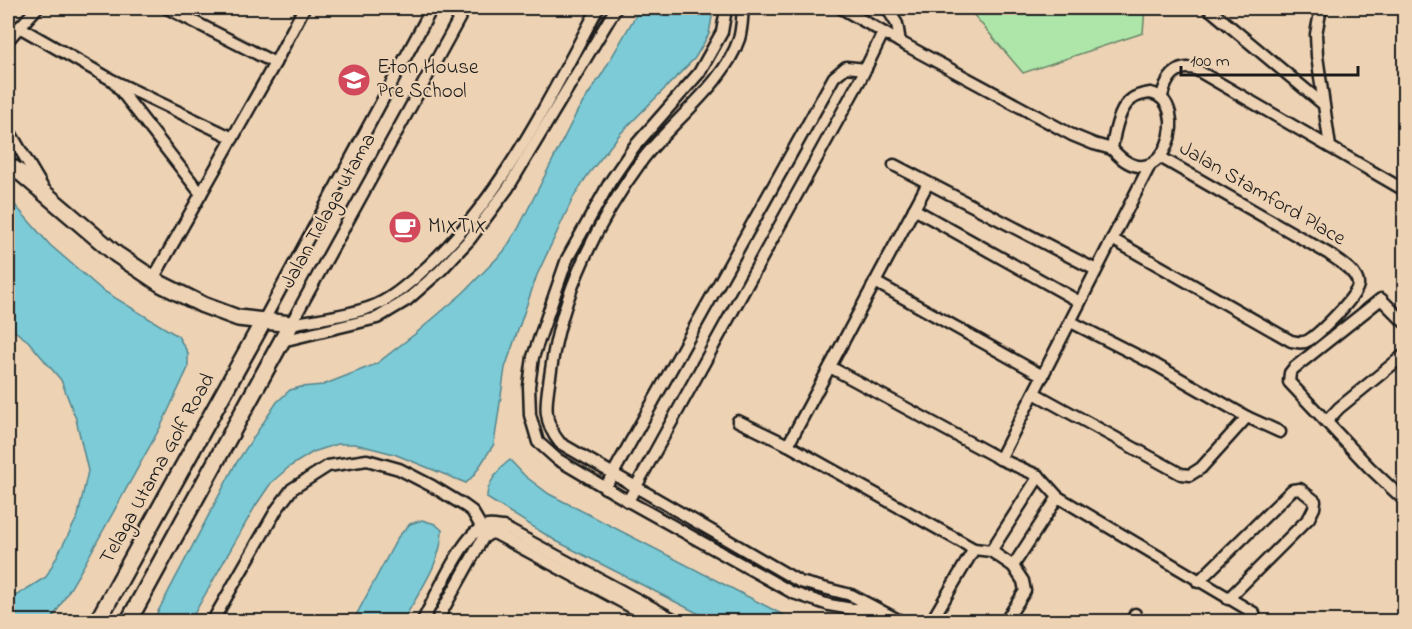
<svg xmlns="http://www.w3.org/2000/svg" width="1412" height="629" font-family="'Indie Flower',sans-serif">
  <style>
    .green { fill: #aee6aa; stroke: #658163; stroke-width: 1.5 }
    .water { fill: #7bcbd6; stroke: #55858c; stroke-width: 1.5 }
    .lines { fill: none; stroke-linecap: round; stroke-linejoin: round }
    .street-casing { stroke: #1c1c1c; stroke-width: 15 }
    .secondary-casing { stroke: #1c1c1c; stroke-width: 20 }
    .street { stroke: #edd2b4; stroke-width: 10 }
    .secondary { stroke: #edd2b4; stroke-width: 15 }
    .labels { text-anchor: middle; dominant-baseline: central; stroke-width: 4.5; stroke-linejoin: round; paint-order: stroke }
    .poi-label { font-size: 21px; fill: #1c1c1c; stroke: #edd2b4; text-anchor: start }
    .street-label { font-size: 21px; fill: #1c1c1c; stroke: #edd2b4 }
  </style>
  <rect width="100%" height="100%" fill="#edd2b4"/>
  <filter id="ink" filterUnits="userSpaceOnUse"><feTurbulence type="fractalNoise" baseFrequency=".0167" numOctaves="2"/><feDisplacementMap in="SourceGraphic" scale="12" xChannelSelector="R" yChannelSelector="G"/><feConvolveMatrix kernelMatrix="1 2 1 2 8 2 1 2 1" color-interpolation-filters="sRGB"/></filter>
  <g filter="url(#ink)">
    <!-- green -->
    <polygon class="green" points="968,8 1145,8 1143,33 1023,73"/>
    <!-- water -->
    <g class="water">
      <polygon points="640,8 708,8 712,17 709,34 695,58 620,134 587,176 573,198 537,275 505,368 494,444 474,475 466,483 394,454 355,444 338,444 313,452 289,467 271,483 256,505 190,621 153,621 235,465 277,402 290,390 301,387 323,385 376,364 415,334 463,293 504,251 518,229 578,110 602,74"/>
      <polygon points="8,199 14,204 50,245 102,290 178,336 188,353 188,368 161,426 83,567 51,621 8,621 8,597 17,595 46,577 78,516 88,471 76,419 61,380 28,341 8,326"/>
      <path d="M 510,460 L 525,476 L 549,494 L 795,621 L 713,621 L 556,541 L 487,498 C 486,485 499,468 510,460 Z"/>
      <path d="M 422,520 L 435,524 L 442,530 C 442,563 418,593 403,621 L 353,621 L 398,537 L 410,524 Z"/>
    </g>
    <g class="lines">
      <!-- street casing -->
      <g class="street-casing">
        <g id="street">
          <polyline points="167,8 275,63"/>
          <polyline points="724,8 725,15 722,32 699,73 634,147 610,182 567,259 533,357 529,386 530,415 538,442 557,459 628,501 793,593 829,605 852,609 875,609"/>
          <path d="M 743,8 C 742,18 742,29 739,39 C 724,84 672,121 643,159 C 598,220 561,294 551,370 C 547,398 540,419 560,443 L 800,582 L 851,595 L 902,622"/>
          <polyline points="841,8 900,42 897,24 887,8"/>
          <polyline points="1208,8 1323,104"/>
          <polyline points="1321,8 1316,34 1317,56 1330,147"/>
          <polyline points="19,27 112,80 233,138"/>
          <polyline points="8,40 37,8"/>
          <polyline points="900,42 1072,135 1094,144 1112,149"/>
          <polyline points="114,82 201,194"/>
          <path d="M 1150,93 C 1194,100 1163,207 1112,149 C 1114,134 1119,108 1132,99 C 1137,95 1144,94 1150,93 Z"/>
          <path d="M 1162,96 C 1166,79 1176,64 1195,69 L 1404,190"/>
          <polyline points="8,129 43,188"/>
          <polyline points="894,165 1096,270"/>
          <polyline points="914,209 1080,302"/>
          <path d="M 1112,239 L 1291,341 C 1298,342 1303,344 1309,340 C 1320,333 1359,295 1358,284 C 1357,271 1338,261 1329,254 L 1160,157"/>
          <polyline points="153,279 275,63 304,8"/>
          <polyline points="875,282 1043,376"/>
          <polyline points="264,320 432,8"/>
          <polyline points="1404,322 1381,299 1294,368 1290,373 1289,382 1369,467 1404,500"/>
          <path d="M 291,324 C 316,319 347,316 371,307 C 388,301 403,288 416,277 C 499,205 547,102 598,8"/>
          <polyline points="291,324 465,8"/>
          <polyline points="282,341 377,318 407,300 440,271 470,239 508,188 616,8"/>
          <polyline points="830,367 1000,459 1039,476 1058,497 1254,613"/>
          <polyline points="1034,393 1181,474 1190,475 1201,468 1247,417 1156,365 1071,322"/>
          <polyline points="1247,417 1280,432"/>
          <polyline points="738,421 788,445 974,549 991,551 1013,566 1023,581 1025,591 1005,622"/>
          <polyline points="1326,422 1339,408 1404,355"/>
          <polyline points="788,445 928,183"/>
          <polyline points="1000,459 1150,165"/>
          <polyline points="605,488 834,77 846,67 866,69"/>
          <polyline points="628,501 861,78 883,33"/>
          <polyline points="991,551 1039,476"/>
          <polyline points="1013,566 1058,497"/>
          <polyline points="1198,582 1292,490 1300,489 1315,501 1314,508 1309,518 1228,599"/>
          <polyline points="212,622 277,509 292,489 328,466 367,460 399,469 432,486 465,506 472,511 486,535"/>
          <path d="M 422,622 C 434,600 461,539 480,529 C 487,524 495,526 503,527 L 679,622"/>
          <polyline points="436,622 483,538 491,533 496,534 659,622"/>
          <polyline points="931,622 974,549"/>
          <polyline points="1131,622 1135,614"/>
        </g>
      </g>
      <!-- secondary casing -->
      <g class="secondary-casing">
        <g id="secondary">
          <polyline points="8,165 22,174 116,254 161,284 203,305 238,318 291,324 128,622"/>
          <polyline points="97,622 264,320"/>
        </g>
      </g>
      <!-- street -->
      <use href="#street" class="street"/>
      <!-- secondary -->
      <use href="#secondary" class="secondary"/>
    </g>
  </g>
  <!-- icons -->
  <defs>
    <g id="school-disc" transform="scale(1.725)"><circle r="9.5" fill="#d1495b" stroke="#edd2b4"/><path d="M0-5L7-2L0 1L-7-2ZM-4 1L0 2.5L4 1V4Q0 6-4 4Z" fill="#fff"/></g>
    <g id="cafe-disc" transform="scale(1.725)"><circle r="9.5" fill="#d1495b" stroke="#edd2b4"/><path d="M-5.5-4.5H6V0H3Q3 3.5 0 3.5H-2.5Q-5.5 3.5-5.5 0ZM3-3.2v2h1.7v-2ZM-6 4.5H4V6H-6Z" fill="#fff"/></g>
  </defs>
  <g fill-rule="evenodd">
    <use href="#school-disc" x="354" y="80"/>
    <use href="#cafe-disc" x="405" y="227"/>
  </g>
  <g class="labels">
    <!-- poi labels -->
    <g class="poi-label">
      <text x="377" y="68">Eton House<tspan x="377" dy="24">Pre School</tspan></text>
      <text x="428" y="227">MIXTIX</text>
    </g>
    <!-- street labels -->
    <g class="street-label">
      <text transform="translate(1262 194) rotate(30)">Jalan Stamford Place</text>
      <text transform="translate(329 211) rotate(-61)">Jalan Telaga Utama</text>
      <text transform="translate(158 469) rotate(-61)">Telaga Utama Golf Road</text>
    </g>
  </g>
  <!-- margin -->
  <rect width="1412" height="629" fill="none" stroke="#edd2b4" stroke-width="30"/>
  <rect x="15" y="15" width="1382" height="599" fill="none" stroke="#1c1c1c" stroke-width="2" filter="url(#ink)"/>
  <!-- scale -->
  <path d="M1181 66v9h177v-9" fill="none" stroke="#1c1c1c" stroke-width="3"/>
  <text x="1190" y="66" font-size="18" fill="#1c1c1c" stroke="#edd2b4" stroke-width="4.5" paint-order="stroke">100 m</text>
</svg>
